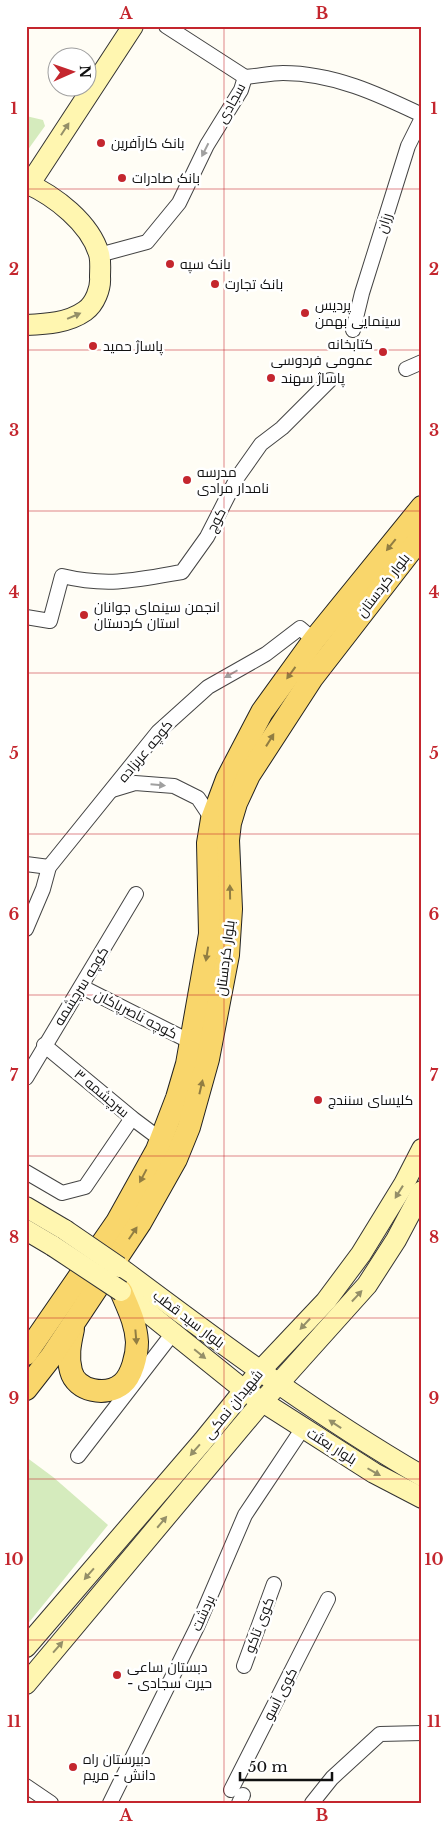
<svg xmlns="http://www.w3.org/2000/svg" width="448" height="1829" font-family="'Libre Baskerville',Cairo,serif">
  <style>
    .green { fill: #d5ebbd }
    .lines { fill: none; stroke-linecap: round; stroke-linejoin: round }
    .street-casing { stroke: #444; stroke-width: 16 }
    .secondary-casing { stroke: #333; stroke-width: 22 }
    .primary-casing { stroke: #222; stroke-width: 24 }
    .street { stroke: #fff; stroke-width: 14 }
    .secondary { stroke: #fff6b0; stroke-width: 20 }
    .primary { stroke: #f9d66b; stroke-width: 22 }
    .secondary-bridge-casing { stroke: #333; stroke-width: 22; stroke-linecap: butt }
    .secondary-bridge { stroke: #fff6b0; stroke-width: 20 }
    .oneway { fill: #948f68 }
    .oneway2 { fill: #a0a0a0 }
    .oneway3 { fill: #917d42 }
    .grid { fill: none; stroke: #c4262e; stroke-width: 1; stroke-opacity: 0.55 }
    .poi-dot { fill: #c4262e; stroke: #fff; stroke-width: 2 }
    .labels { text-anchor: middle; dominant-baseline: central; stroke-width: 5; stroke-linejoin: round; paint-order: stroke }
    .street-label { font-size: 14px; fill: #111; stroke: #fff }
    .poi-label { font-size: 14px; fill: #111; stroke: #fff; text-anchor: start }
    .neatline { fill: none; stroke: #c4262e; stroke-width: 2 }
    .grid-label { font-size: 16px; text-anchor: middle; font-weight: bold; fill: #c4262e }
  </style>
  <rect width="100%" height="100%" fill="#fffdf5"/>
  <!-- green -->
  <g class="green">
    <polygon points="26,116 43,120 45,126 27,151"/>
    <polygon points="26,1457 53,1477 108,1525 26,1626"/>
  </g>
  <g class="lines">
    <!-- street casing -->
    <g class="street-casing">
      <g id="street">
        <polyline points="166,26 245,77"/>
        <path d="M 245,77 C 258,76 271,73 283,73 C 333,73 378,94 422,115"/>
        <polyline points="99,255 147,242 179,203 207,145 241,90 245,77"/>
        <polyline points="353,330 362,293 408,146 422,118"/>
        <polyline points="406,369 422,362"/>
        <path d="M 26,617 L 50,621 L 62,576 C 108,587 137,580 182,572 L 207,537 L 237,478 L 261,444 L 282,428 L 330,380"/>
        <polyline points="112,790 135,783 174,786 198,798 212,819"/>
        <polyline points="26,864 49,867"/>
        <polyline points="26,929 43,889 49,867 158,732 208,687 266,654 300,628 314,640"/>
        <polyline points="82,987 191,1042"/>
        <polyline points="44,1045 132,1118 160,1139"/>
        <polyline points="26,1078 136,894"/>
        <polyline points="26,1172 62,1193 85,1187 132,1118"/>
        <polyline points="78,1456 173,1333"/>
        <polyline points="244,1666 274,1584"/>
        <polyline points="26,1786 51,1803"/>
        <polyline points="231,1790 328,1599"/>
        <polyline points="110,1803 197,1627 245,1515 303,1428"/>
        <polyline points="239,1803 243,1795"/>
        <polyline points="312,1803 332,1778 380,1734 422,1733"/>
      </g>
    </g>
    <!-- secondary casing -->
    <g class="secondary-casing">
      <g id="secondary">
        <path d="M 26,183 C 55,196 90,223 99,254 C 101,261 100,270 100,277 C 101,288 95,304 85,311 C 68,323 47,324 26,325"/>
        <polyline points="29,185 133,26"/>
        <polyline points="26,1207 65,1230"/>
        <polyline points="26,1230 53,1246"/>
        <path d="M 119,1267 C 218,1341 315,1414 422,1476"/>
        <polyline points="121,1291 244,1390 374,1473 422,1498"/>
        <polyline points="26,1647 203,1441 259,1372 326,1301 361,1254 404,1184 422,1149"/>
        <polyline points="26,1684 262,1402 367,1285 396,1240 422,1191"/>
      </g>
    </g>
    <!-- primary casing -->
    <g class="primary-casing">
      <g id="primary">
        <path d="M 73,1329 C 70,1343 67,1356 71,1371 C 76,1391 106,1397 122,1384 C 132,1376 137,1355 137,1342 C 136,1323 128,1308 121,1291"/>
        <polyline points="26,1354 117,1222 157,1150 177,1098 187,1064 210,934 208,843 212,819 227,779 262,712 314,640 422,507"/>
        <polyline points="26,1389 51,1357 140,1223 176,1159 189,1127 208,1059 228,955 231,909 228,840 230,823 236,803 249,775 312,678 422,536"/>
      </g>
    </g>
    <!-- street -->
    <use href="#street" class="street"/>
    <!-- secondary -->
    <use href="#secondary" class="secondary"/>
    <!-- primary -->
    <use href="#primary" class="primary"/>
    <!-- secondary-bridge casing -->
    <g class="secondary-bridge-casing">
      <g id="secondary-bridge">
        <polyline points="65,1230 119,1267"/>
        <polyline points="53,1246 121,1291"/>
      </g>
    </g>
    <!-- secondary-bridge -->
    <use href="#secondary-bridge" class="secondary-bridge"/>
  </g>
  <!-- one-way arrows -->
  <defs><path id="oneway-solid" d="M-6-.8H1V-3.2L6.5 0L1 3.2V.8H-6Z" transform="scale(1.25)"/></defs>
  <g class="oneway">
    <use href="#oneway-solid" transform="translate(65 129) rotate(-57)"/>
    <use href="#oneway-solid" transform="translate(74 316) rotate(-23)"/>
    <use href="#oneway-solid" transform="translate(399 1192) rotate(122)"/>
    <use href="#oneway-solid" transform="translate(357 1296) rotate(-47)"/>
    <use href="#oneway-solid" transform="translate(305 1324) rotate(133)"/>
    <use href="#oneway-solid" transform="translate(200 1354) rotate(39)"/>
    <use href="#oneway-solid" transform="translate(335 1424) rotate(-146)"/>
    <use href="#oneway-solid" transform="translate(195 1450) rotate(131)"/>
    <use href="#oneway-solid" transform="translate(374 1472) rotate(30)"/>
    <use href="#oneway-solid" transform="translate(162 1522) rotate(-50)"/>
    <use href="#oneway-solid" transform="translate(89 1574) rotate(131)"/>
    <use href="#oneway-solid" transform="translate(58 1647) rotate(-49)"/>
  </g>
  <g class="oneway2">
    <use href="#oneway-solid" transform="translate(205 150) rotate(117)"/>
    <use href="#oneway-solid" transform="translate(231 674) rotate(150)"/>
    <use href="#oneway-solid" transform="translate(158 785) rotate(5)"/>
  </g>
  <g class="oneway3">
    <use href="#oneway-solid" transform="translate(391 545) rotate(129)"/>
    <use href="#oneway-solid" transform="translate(291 673) rotate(126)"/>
    <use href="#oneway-solid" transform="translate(270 740) rotate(-58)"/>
    <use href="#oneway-solid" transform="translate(230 892) rotate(-91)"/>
    <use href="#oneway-solid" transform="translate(207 954) rotate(99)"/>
    <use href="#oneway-solid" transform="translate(201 1087) rotate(-77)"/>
    <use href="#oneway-solid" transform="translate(143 1176) rotate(118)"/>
    <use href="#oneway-solid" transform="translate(133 1233) rotate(-56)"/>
    <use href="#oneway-solid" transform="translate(136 1337) rotate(85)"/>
  </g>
  <!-- grid -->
  <path class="grid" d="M 224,26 L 224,1803M 26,189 L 422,189M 26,350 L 422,350M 26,511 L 422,511M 26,673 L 422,673M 26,834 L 422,834M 26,995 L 422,995M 26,1156 L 422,1156M 26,1318 L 422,1318M 26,1479 L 422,1479M 26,1640 L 422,1640"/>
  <!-- markers -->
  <g class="poi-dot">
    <circle cx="101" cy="143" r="5"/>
    <circle cx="122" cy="178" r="5"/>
    <circle cx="170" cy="264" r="5"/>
    <circle cx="215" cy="284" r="5"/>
    <circle cx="305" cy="313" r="5"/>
    <circle cx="93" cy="346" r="5"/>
    <circle cx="383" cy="352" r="5"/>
    <circle cx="271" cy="378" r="5"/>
    <circle cx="187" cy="480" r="5"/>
    <circle cx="84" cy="615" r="5"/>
    <circle cx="318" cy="1100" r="5"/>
    <circle cx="117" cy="1675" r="5"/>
    <circle cx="73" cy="1767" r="5"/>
  </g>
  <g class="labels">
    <!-- street labels -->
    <g class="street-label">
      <text transform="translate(231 103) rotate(-61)">سجادی</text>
      <text transform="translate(384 223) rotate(-73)">رزان</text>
      <text transform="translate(216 520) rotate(-63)">کوچ</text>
      <text transform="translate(383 585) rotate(-52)">بلوار کردستان</text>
      <text transform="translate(145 751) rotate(-50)">کوچه عربزاده</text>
      <text transform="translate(225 958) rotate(-83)">بلوار کردستان</text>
      <text transform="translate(81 986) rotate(-58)">کوچه سرچشمه</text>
      <text transform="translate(136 1014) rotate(27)">کوچه ناصرپاکان</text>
      <text transform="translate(102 1093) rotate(40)">سرچشمه ۳</text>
      <text transform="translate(189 1319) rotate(37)">بلوار سید قطب</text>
      <text transform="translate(233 1404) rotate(-51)">شهیدان نمکی</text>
      <text transform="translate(332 1446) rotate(32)">بلوار بعثت</text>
      <text transform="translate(203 1613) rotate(-66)">بردشت</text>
      <text transform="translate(259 1625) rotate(-69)">کوی تاکو</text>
      <text transform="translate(280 1694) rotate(-63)">کوی آسو</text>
    </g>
    <!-- poi labels -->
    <g class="poi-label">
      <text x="111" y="143">بانک کارآفرین</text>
      <text x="132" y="178">بانک صادرات</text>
      <text x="180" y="264">بانک سپه</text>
      <text x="225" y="284">بانک تجارت</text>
      <text x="315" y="305">پردیس<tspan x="315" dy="16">سینمایی بهمن</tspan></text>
      <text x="373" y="344" text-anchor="end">کتابخانه<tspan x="373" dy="16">عمومی فردوسی</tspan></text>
      <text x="103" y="346">پاساژ حمید</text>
      <text x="281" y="378">پاساژ سهند</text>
      <text x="197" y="472">مدرسه<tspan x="197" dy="16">نامدار مرادی</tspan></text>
      <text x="94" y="607">انجمن سینمای جوانان<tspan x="94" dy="16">استان کردستان</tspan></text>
      <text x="328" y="1100">کلیسای سنندج</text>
      <text x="127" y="1667">دبستان ساعی<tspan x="127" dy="16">- حیرت سجادی</tspan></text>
      <text x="83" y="1759">دبیرستان راه<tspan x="83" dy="16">دانش - مریم</tspan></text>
    </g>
  </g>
  <!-- border -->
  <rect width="448" height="1829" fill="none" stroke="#ffffff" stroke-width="55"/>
  <!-- north arrow -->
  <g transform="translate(72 72) rotate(88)"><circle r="24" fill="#ffffff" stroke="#a0a0a0"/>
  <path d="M0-4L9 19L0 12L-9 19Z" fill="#c4262e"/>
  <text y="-8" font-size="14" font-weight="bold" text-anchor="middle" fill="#111111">N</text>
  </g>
  <!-- scale -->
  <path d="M240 1772v8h92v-8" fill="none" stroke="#111111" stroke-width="2.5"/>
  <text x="248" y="1772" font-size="15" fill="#111111" stroke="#ffffff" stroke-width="4" paint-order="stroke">50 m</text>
  <rect x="28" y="28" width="392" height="1774" class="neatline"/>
  <g class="grid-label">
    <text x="126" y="19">A</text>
    <text x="322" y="19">B</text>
    <text x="14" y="114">1</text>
    <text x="434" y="114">1</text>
    <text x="14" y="275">2</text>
    <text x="434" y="275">2</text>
    <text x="14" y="436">3</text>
    <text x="434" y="436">3</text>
    <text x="14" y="598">4</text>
    <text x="434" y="598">4</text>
    <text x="14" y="759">5</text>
    <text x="434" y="759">5</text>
    <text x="14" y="920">6</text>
    <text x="434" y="920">6</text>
    <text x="14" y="1081">7</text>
    <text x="434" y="1081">7</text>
    <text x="14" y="1243">8</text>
    <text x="434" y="1243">8</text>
    <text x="14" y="1404">9</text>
    <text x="434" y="1404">9</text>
    <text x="14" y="1565">10</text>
    <text x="434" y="1565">10</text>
    <text x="14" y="1727">11</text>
    <text x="434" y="1727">11</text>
    <text x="126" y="1821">A</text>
    <text x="322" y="1821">B</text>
  </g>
</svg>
